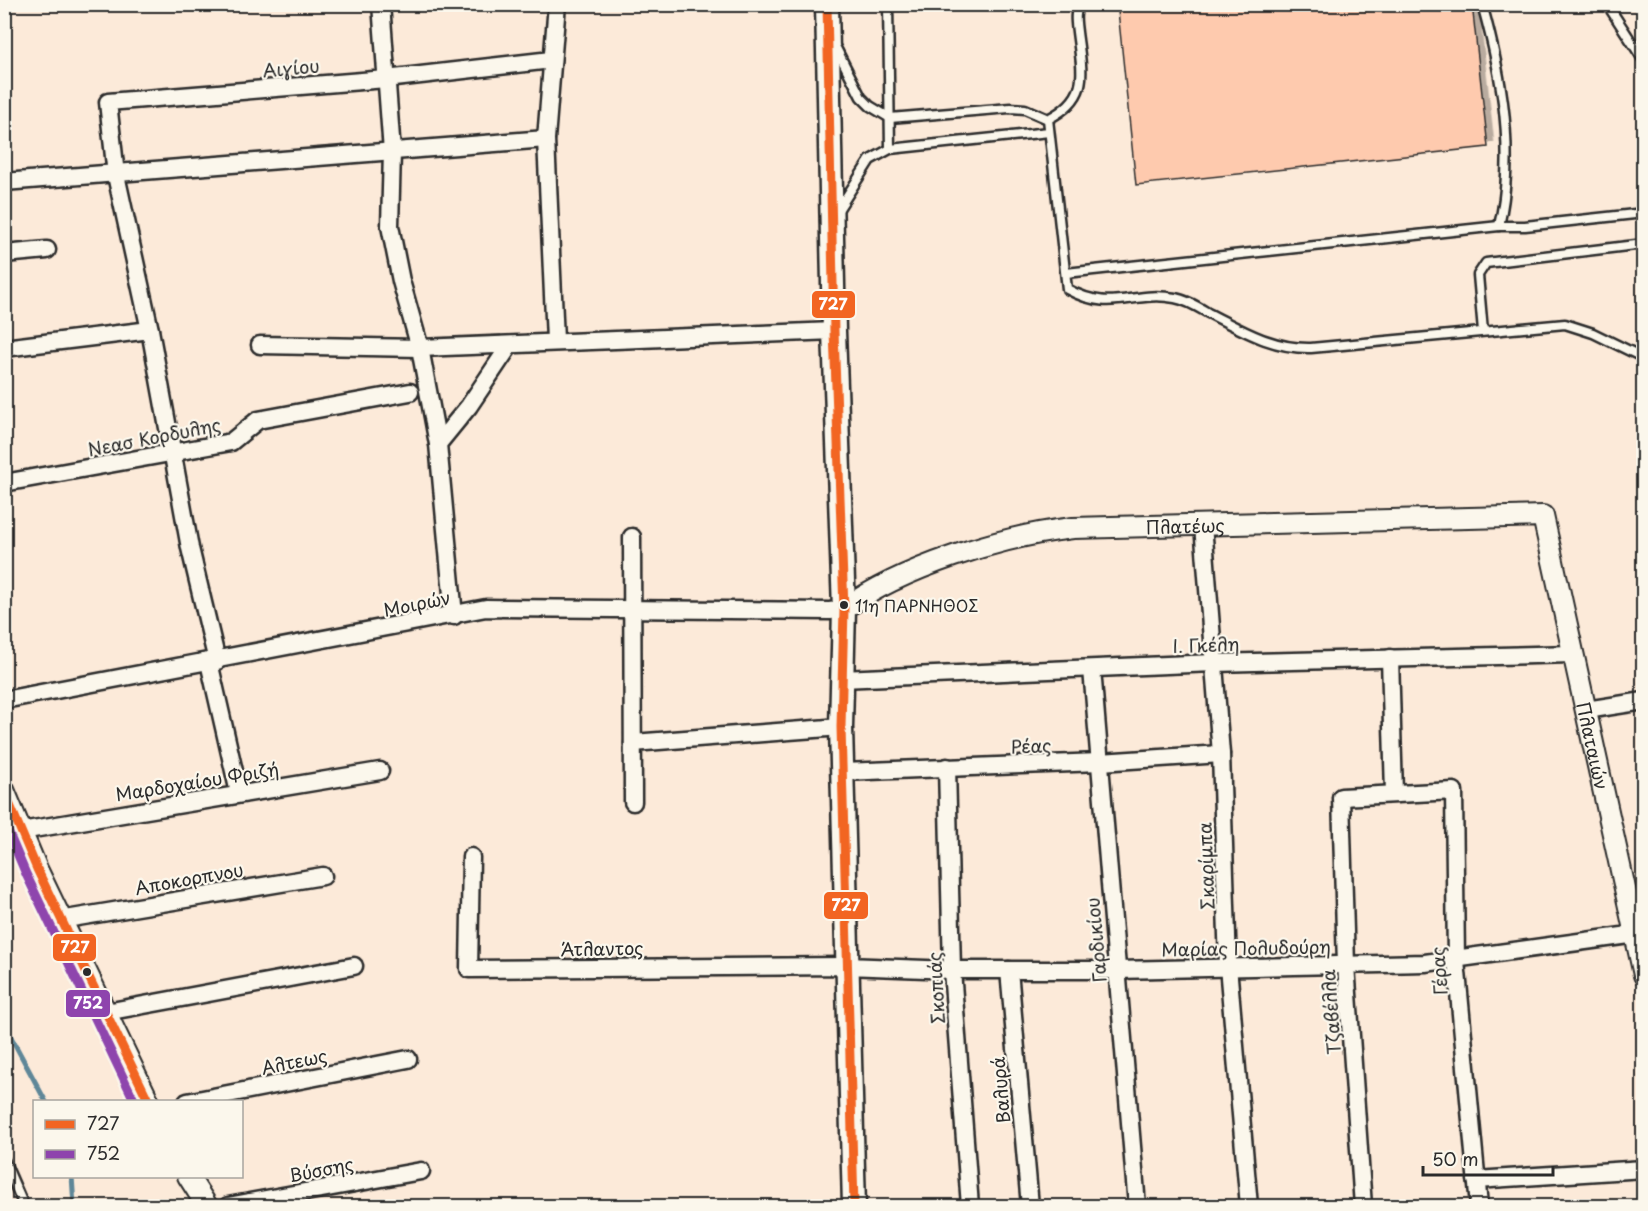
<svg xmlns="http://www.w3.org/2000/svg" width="1648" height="1211" font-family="'Playpen Sans',sans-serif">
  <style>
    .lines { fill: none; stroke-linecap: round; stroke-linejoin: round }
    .stream { stroke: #5e8798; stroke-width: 5 }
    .building { fill: #fecaae; stroke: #2b2b2b; stroke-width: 1.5; filter: url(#shadow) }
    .service-casing { stroke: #2b2b2b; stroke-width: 13 }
    .minor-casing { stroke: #2b2b2b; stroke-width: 21 }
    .tertiary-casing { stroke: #2b2b2b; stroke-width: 24 }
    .secondary-casing { stroke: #2b2b2b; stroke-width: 27 }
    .service { stroke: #fbf7ec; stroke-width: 8 }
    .minor { stroke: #fbf7ec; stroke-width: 16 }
    .tertiary { stroke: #fbf7ec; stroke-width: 20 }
    .secondary { stroke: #fbf7ec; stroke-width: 22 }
    .bus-1-casing { stroke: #fbf7ec; stroke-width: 14 }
    .bus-2-casing { stroke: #fbf7ec; stroke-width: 14 }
    .bus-1 { stroke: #f26522; stroke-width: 9 }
    .bus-2 { stroke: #8e44ad; stroke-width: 9 }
    .bus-dot { fill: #2b2b2b; stroke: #fbf7ec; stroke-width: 2 }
    .labels { text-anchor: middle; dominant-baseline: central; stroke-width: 4.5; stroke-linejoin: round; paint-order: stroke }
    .bus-label { font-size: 16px; fill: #2b2b2b; stroke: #fbf7ec; text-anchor: start }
    .street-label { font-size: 18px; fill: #2b2b2b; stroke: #fbf7ec }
    .line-badge { stroke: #fbf7ec; stroke-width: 2 }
    .badge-label { font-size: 16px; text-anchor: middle; font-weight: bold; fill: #fff }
  </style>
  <defs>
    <filter id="shadow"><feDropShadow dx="5.5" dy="-5.5" stdDeviation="0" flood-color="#0004"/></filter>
  </defs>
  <rect width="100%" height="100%" fill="#fcead9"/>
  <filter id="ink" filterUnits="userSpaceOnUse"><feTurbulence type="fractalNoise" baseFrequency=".0167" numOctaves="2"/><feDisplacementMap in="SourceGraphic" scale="12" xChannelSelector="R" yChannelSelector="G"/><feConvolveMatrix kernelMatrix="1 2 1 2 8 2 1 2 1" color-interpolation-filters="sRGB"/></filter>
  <g filter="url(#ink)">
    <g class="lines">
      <!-- stream -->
      <g class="stream">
        <polyline points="4,1024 46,1102"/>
        <polyline points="72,1176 74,1206"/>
      </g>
    </g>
    <!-- building -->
    <polygon class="building" points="1181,4 1472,4 1488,147 1136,185 1118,11"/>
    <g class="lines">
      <!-- service casing -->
      <g class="service-casing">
        <g id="service">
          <polyline points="888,4 890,149"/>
          <path d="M 1482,4 C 1502,76 1516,152 1499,226"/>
          <polyline points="1607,4 1644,61"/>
          <polyline points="836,48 861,97 870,106 890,118 1011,108 1025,109 1048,119"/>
          <path d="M 1048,119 L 1067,289 C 1112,314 1132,290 1175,298 C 1187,300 1198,307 1208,313 C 1242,330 1272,349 1311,348 L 1565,324 L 1593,333 L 1644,358"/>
          <path d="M 1048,119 C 1091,97 1082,73 1077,32 C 1076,23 1074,13 1079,4"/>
          <polyline points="838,210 870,160 890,149 1049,132"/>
          <polyline points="1066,273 1499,226 1525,226 1644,213"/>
          <polyline points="1483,331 1478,275 1486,263 1644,244"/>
          <polyline points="4,1160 24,1206"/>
        </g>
      </g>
      <!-- minor casing -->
      <g class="minor-casing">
        <g id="minor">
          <polyline points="381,4 392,152 390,226 401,281 420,348 438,444"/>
          <polyline points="4,182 546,139"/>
          <polyline points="4,254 47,250"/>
          <polyline points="555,340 546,139 557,4"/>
          <polyline points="260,345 420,348 834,331"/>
          <polyline points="4,348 150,330"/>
          <polyline points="4,483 231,442 258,420 410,392"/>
          <polyline points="1203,525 1221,754 1228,966 1249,1206"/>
          <polyline points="632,537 633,802"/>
          <polyline points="454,616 438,444 469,406 510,345"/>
          <polyline points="1390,658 1394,793"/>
          <polyline points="217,661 190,548 150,330 116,175 108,102 386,79 551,60"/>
          <polyline points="209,662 239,793"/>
          <polyline points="1092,669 1137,1206"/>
          <polyline points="841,679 1214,663 1573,654"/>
          <polyline points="4,700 486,608 830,611 844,609"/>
          <polyline points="1586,710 1644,701"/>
          <polyline points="633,743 841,727"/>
          <polyline points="947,767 952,970 970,1206"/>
          <polyline points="843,772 1100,762 1221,754"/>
          <polyline points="21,831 380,771"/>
          <polyline points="471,857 469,969 846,966 952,970 1117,970 1425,963 1644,933"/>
          <polyline points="60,920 323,876"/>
          <polyline points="1009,970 1030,1206"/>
          <polyline points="106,1012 354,966"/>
          <polyline points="187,1102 408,1059"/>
          <polyline points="1476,1180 1644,1169"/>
          <polyline points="228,1206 421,1171"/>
          <polyline points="1363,1206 1346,965 1341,797 1454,791 1456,961 1479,1206"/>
        </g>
      </g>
      <!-- tertiary casing -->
      <g class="tertiary-casing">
        <g id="tertiary">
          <path id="s1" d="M 844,609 C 901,568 1002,536 1073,528 L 1543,516 L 1644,975"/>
          <polyline points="4,790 37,869 149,1102"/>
          <polyline points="188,1176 207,1206"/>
        </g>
      </g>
      <!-- secondary casing -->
      <g class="secondary-casing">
        <polyline id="secondary" points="827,4 834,331 844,609 841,727 854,1206"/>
      </g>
      <!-- service -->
      <use href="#service" class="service"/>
      <!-- minor -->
      <use href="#minor" class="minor"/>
      <!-- tertiary -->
      <use href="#tertiary" class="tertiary"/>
      <!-- secondary -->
      <use href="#secondary" class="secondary"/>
      <!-- bus-1 casing -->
      <g class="bus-1-casing">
        <g id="bus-1">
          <polyline points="827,4 834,331 844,609 841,727 854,1206"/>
          <polyline points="4,791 37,869 149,1102"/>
        </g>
      </g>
      <!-- bus-2 casing -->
      <g class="bus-2-casing">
        <polyline id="bus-2" points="4,822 26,874 135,1102"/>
      </g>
      <!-- bus-1 -->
      <use href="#bus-1" class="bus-1"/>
      <!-- bus-2 -->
      <use href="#bus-2" class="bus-2"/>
    </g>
  </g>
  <!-- markers -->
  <g class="bus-dot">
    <circle cx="844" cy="605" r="5"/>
    <circle cx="87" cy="972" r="5"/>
  </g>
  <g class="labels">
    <!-- bus labels -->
    <g class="bus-label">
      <text x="855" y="605">11η ΠΑΡΝΗΘΟΣ</text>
    </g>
    <!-- street labels -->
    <g class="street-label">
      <text transform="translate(291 67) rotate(-5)">Αιγίου</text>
      <text transform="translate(154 436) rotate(-11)">Νεασ Κορδυλης</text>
      <text stroke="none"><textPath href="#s1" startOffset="357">Πλατέως</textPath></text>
      <text transform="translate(417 603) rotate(-11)">Μοιρών</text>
      <text transform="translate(1206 644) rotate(-2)">Ι. Γκέλη</text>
      <text transform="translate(1031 745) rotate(-2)">Ρέας</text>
      <text stroke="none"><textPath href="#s1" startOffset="950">Πλαταιών</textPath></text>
      <text transform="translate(197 781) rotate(-9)">Μαρδοχαίου Φριζή</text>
      <text transform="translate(1205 866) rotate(-92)">Σκαρίμπα</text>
      <text transform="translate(189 878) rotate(-10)">Αποκορπνου</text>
      <text transform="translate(1095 940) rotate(-95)">Γαρδικίου</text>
      <text transform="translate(1246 947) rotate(-1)">Μαρίας Πολυδούρη</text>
      <text transform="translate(602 948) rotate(-1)">Άτλαντος</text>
      <text transform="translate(1438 971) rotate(-94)">Γέρας</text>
      <text transform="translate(935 988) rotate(-93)">Σκοπιάς</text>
      <text transform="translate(1330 1012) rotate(-94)">Τζαβέλλα</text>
      <text transform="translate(294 1061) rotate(-11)">Αλτεως</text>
      <text transform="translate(1000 1090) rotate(-95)">Βαλυρά</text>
      <text transform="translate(321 1169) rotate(-11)">Βύσσης</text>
    </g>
  </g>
  <g class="line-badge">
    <rect x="811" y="290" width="45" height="29" rx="6" fill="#f26522"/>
    <rect x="823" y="891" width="46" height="29" rx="6" fill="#f26522"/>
    <rect x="52" y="933" width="45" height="29" rx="6" fill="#f26522"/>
    <rect x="65" y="989" width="46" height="29" rx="6" fill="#8e44ad"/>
  </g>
  <g class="badge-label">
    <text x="833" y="310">727</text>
    <text x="846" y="911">727</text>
    <text x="75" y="953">727</text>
    <text x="88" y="1009">752</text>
  </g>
  <!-- margin -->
  <rect width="1648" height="1211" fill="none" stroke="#fbf7ec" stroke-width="24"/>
  <rect x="12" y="12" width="1624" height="1187" fill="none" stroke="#2b2b2b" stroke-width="2" filter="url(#ink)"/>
  <!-- legend -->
  <rect x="33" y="1100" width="210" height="78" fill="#fbf7ec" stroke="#a8a59f" stroke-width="1.5"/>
  <rect x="45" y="1120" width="30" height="9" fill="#f26522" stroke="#a8a59f" stroke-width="1.5"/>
  <text x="87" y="1130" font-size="18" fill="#2b2b2b">727</text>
  <rect x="45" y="1150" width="30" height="9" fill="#8e44ad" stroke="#a8a59f" stroke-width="1.5"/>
  <text x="87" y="1160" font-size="18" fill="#2b2b2b">752</text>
  <!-- scale -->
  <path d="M1423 1166v9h130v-9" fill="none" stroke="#2b2b2b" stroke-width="3"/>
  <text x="1432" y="1166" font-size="18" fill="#2b2b2b" stroke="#fbf7ec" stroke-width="4.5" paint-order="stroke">50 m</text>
</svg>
